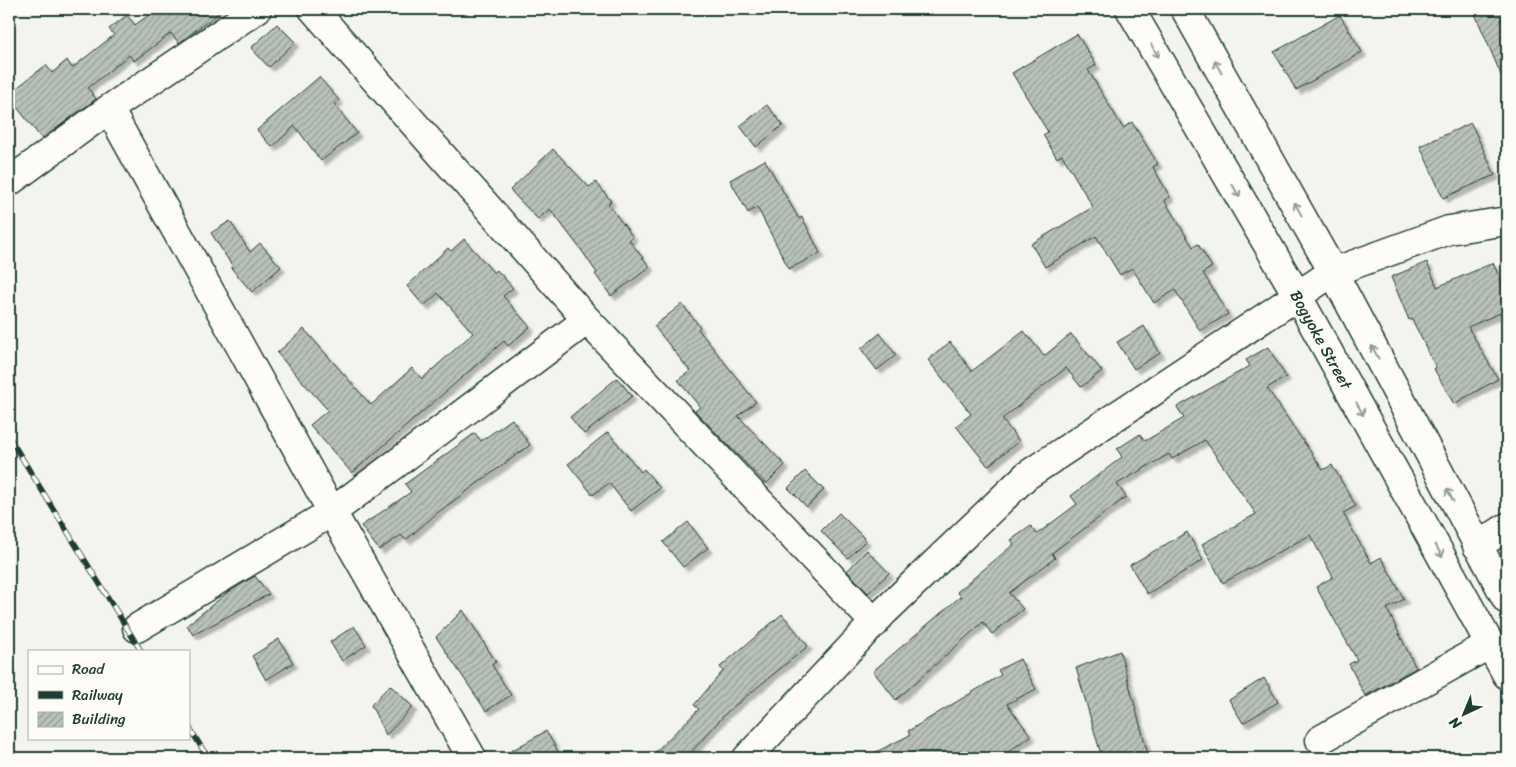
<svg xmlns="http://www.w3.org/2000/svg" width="1516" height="767" font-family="Sriracha,sans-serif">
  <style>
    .building { fill: url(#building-hatch); stroke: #1f3d34; filter: url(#shadow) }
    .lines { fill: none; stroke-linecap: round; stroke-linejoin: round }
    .minor-casing { stroke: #1f3d34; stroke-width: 31 }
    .major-casing { stroke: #1f3d34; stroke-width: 31 }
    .minor { stroke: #fdfcf7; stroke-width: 28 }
    .major { stroke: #fdfcf7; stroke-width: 28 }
    .rail-casing { stroke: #1f3d34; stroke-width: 5.5 }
    .rail { stroke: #fdfcf7; stroke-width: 4; stroke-dasharray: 11; stroke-linecap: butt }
    .oneway { stroke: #8e9c96 }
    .labels { text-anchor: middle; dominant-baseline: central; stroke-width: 5; stroke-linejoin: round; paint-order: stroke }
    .street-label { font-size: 16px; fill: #1f3d34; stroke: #fdfcf7 }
  </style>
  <defs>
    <pattern id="building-hatch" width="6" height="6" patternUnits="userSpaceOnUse" patternTransform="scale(1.25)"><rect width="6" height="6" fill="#b9c1bb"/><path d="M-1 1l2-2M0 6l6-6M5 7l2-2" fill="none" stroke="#969e99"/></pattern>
    <filter id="shadow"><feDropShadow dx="4.5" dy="4.5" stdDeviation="1" flood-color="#0004"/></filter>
  </defs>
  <rect width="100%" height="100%" fill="#f4f4ef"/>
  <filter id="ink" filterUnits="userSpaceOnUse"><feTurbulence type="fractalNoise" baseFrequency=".02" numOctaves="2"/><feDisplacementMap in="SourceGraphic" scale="10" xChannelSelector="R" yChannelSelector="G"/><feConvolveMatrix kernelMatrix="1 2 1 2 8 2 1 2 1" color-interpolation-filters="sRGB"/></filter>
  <g filter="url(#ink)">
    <!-- building -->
    <g class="building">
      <polygon points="152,9 224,9 179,43 171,33 134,61 129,55 88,88 96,99 42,139 9,97 9,94 46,65 52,73 67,60 72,68 114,35 109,29 127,15 135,25 154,11"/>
      <polygon points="1473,9 1507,9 1507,89"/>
      <polygon points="1340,15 1362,52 1296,90 1274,52"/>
      <polygon points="277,24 295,42 269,67 251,48"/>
      <polygon points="1077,34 1096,65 1088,70 1123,128 1132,122 1158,164 1153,167 1170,197 1164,200 1193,247 1198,244 1212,267 1203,273 1228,314 1200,331 1175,290 1154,303 1132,268 1120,275 1096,236 1045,267 1031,244 1093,207 1062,155 1057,158 1043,135 1048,132 1012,73"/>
      <polygon points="319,77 339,100 334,104 357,133 321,161 295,126 272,147 257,130"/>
      <polygon points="767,105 783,125 756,147 740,126"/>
      <polygon points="1471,123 1495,175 1443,198 1420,146"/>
      <polygon points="553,149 589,187 596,182 611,201 608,204 633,237 629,240 650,267 611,296 595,274 597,273 582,251 550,209 538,219 510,190"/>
      <polygon points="765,160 799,219 802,217 820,253 789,269 757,207 748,213 730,180"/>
      <polygon points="230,221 250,252 260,243 281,267 252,292 231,268 233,267 211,233"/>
      <polygon points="464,239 494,273 497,270 513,288 503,296 530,327 508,346 504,341 352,473 310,425 328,410 277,353 304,329 371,405 412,368 422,379 473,333 438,293 424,306 407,286 448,248 451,251"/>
      <polygon points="1427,262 1437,287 1493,263 1507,294 1507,310 1468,327 1498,379 1454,404 1434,369 1436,368 1412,319 1409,320 1391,277"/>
      <polygon points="682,304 700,327 698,329 756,402 738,416 785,465 766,484 695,411 700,407 678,380 690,371 654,326"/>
      <polygon points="1144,326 1160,353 1134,369 1117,342"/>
      <polygon points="1024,331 1044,356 1071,334 1102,371 1081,387 1066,368 1002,419 1019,441 988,466 956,426 971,414 928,360 950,342 972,371"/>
      <polygon points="880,333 896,355 877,370 861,349"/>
      <polygon points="1268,347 1286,377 1267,388 1323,470 1332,465 1356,506 1343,513 1371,563 1381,557 1404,599 1387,609 1416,668 1365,696 1349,664 1357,660 1316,587 1333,577 1310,535 1223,583 1202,544 1256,514 1205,440 1172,459 1169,454 1117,484 1126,497 1052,553 1055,558 1009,593 1023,609 992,634 983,622 896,700 873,671 961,596 957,592 1014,544 1011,540 1031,526 1037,534 1077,504 1071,496 1122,457 1117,449 1140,434 1145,441 1184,418 1177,407 1250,366 1246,360"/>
      <polygon points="617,378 632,396 584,434 570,417"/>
      <polygon points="512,419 530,445 437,513 406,540 401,535 379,550 361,526 411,492 405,484 475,433 481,441"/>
      <polygon points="608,432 641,472 644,469 660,488 631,511 609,483 593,495 568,464"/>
      <polygon points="805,471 824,490 807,507 788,488"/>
      <polygon points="839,513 866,540 848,558 821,531"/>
      <polygon points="688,522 708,548 683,567 663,542"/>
      <polygon points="1187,532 1203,560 1147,594 1130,565"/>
      <polygon points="867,550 889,573 868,593 847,571"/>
      <polygon points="255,576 269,594 193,635 187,625 227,593"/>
      <polygon points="463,610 496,662 492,665 511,695 486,711 436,637"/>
      <polygon points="782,614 808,646 727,712 686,758 649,758 699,709 694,705 723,671 720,667"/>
      <polygon points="354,626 366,645 342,661 330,642"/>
      <polygon points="279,639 293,663 266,680 252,656"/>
      <polygon points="1120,651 1149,758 1102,758 1076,668"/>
      <polygon points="1020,659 1036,689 1007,704 1031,736 999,758 864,758 910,735 908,731 1001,675 998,670"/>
      <polygon points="1264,678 1278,702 1243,723 1229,700"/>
      <polygon points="390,685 413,707 386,735 371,705"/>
      <polygon points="546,731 562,758 499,758"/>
    </g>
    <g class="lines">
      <!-- minor casing -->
      <g class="minor-casing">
        <g id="minor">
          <polyline points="313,9 587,320 875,623"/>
          <polyline points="109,109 332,512 472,758"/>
          <polyline points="9,182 109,109 257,9"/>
          <polyline points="1477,546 1507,527"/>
          <polyline points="137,628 332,512 587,320"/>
          <polyline points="1320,740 1490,644"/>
          <polyline points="747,758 884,612 1026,476 1333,272 1449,230 1507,221"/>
        </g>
      </g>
      <!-- major casing -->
      <g class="major-casing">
        <g id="major">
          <path id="s1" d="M 1130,9 L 1297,295 L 1507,675"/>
          <polyline points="1185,9 1333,272 1507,600"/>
        </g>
      </g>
      <!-- minor -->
      <use href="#minor" class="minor"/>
      <!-- major -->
      <use href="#major" class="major"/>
      <!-- rail casing -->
      <g class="rail-casing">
        <g id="rail">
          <polyline points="9,437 141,651"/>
          <polyline points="189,727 208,758"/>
        </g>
      </g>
      <!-- rail -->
      <use href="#rail" class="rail"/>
    </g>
    <!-- one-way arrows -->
    <defs><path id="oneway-shaft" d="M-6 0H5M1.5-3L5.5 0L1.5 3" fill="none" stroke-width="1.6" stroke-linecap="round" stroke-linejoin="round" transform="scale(1.25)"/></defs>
    <g class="oneway">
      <use href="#oneway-shaft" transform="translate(1155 51) rotate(60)"/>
      <use href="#oneway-shaft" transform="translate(1218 67) rotate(-119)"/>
      <use href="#oneway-shaft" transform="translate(1236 191) rotate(60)"/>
      <use href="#oneway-shaft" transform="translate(1298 209) rotate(-119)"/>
      <use href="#oneway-shaft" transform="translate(1375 352) rotate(-118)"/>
      <use href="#oneway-shaft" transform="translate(1360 409) rotate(61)"/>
      <use href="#oneway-shaft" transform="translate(1450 495) rotate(-118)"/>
      <use href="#oneway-shaft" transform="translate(1439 551) rotate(61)"/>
    </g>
  </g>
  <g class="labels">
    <!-- street labels -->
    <g class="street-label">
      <text stroke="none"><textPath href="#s1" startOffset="382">Bogyoke Street</textPath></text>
    </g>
  </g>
  <!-- margin -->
  <rect width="1516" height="767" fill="none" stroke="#fdfcf7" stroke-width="30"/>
  <rect x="15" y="15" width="1486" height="737" fill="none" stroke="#1f3d34" stroke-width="2" filter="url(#ink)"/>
  <!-- legend -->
  <rect x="28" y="650" width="162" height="90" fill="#fdfcf7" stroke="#a4b0a9"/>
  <rect x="38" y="666" width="25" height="8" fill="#fdfcf7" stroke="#a4b0a9"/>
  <text x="72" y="674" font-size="15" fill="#1f3d34">Road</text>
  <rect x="38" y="691" width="25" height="8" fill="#1f3d34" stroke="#a4b0a9"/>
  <text x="72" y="700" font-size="15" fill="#1f3d34">Railway</text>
  <rect x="38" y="712" width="25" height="15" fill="url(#building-hatch)" stroke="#a4b0a9"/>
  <text x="72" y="724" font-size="15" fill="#1f3d34">Building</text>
  <!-- north arrow -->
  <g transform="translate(1464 714) rotate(224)" stroke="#fdfcf7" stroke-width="4" paint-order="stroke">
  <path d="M0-4L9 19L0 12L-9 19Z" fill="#1f3d34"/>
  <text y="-8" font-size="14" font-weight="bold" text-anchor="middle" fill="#1f3d34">N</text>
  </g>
</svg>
